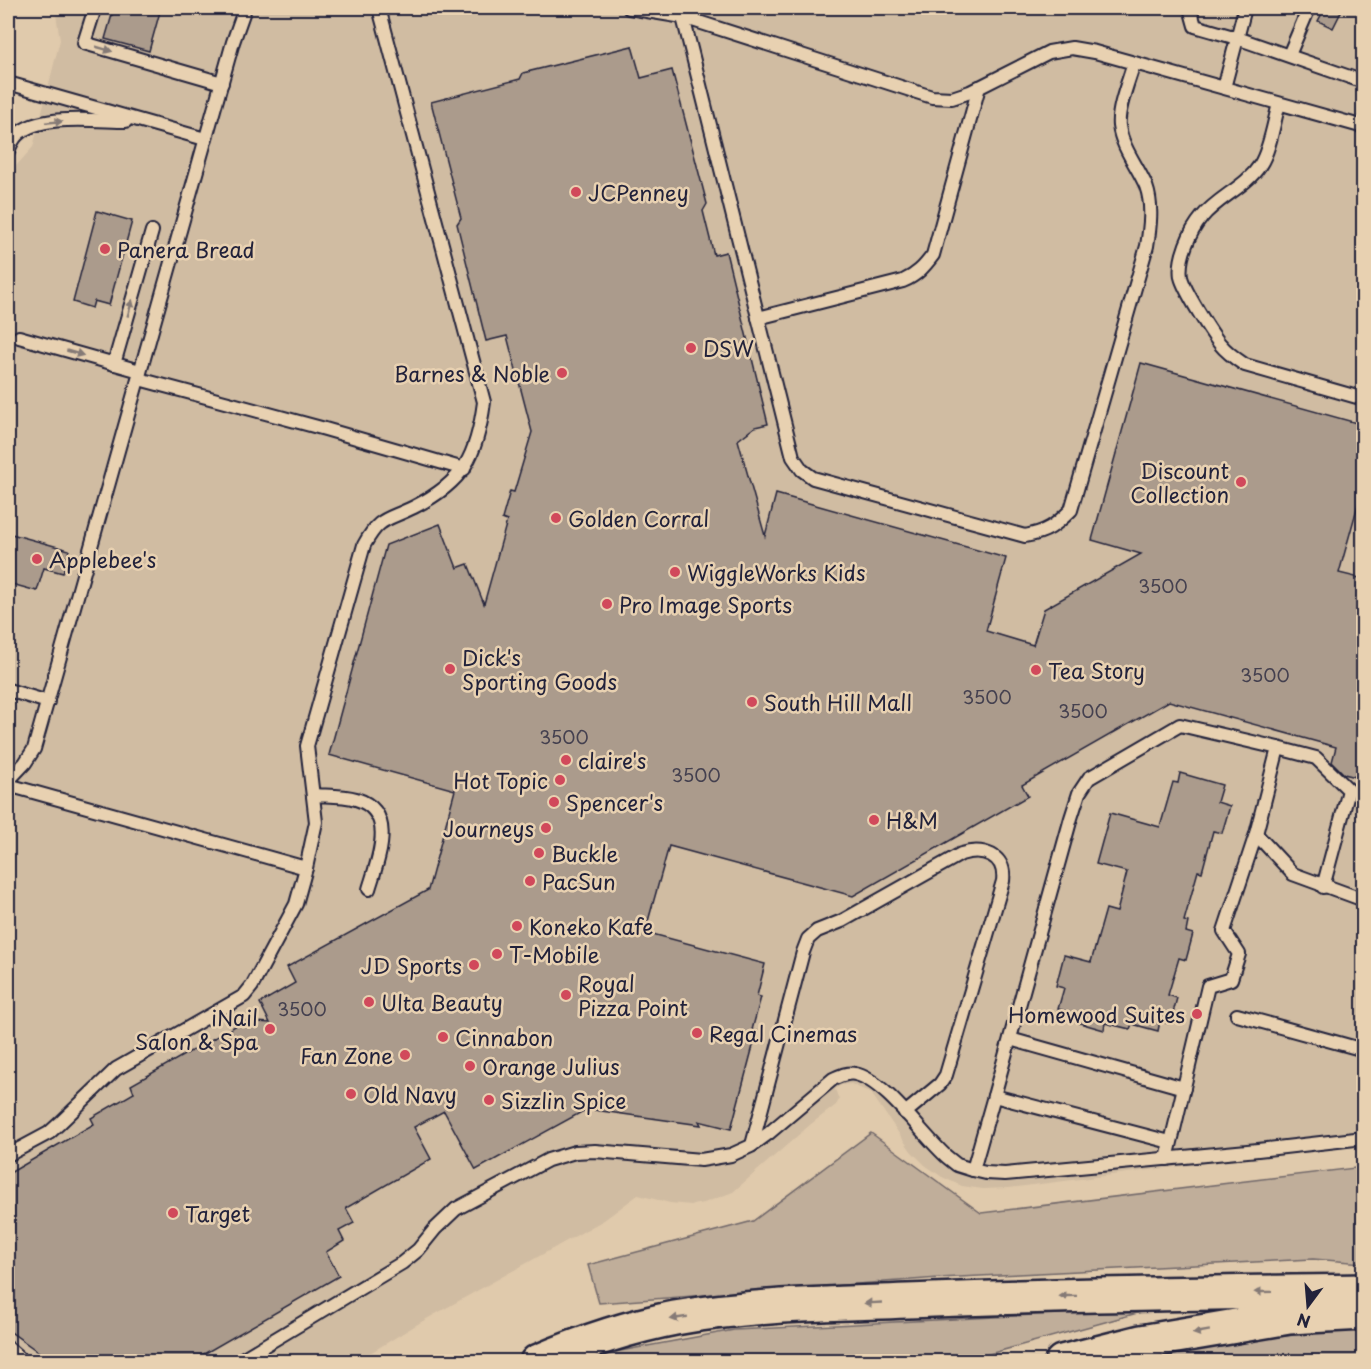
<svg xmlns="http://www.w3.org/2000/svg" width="1371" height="1369" font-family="'Playpen Sans',sans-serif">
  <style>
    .built { fill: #d0bca2 }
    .green { fill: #c0ae9a; stroke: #71686a; stroke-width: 1.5 }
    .building { fill: #ab9b8c; stroke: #22223b; stroke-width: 1.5 }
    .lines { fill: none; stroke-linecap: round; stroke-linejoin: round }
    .service-casing { stroke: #22223b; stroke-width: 16 }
    .motorway-casing { stroke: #22223b; stroke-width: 38 }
    .service { stroke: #e8d1b1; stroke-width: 12 }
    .motorway { stroke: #e8d1b1; stroke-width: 33 }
    .oneway { fill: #857a76 }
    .poi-dot { fill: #d1495b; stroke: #e8d1b1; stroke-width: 2 }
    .labels { text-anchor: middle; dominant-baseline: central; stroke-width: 5; stroke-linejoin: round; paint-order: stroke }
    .number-label { font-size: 18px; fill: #44404f }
    .poi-label { font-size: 21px; fill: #22223b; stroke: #e8d1b1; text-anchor: start }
  </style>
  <rect width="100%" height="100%" fill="#e0caac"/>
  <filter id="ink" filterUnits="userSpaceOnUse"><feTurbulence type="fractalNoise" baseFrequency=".0167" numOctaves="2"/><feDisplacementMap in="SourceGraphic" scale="12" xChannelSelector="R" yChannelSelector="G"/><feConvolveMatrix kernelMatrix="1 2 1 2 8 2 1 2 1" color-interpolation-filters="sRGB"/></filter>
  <g filter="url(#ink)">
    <!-- built -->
    <polygon class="built" points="55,8 1363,8 1363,1143 1009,1188 983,1189 962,1186 942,1177 925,1165 911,1151 871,1093 851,1084 841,1085 835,1089 839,1100 836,1105 811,1124 733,1192 704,1203 691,1205 670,1203 638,1195 604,1220 421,1322 357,1361 8,1362 8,194 16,166 33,147 60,40"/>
    <!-- green -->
    <g class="green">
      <polygon points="871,1133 981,1213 1363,1167 1363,1263 1313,1259 939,1278 599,1303 588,1265 753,1221"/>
      <polygon points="1152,1309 964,1361 586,1362 604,1354 734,1330"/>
      <path d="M 1363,1329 L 1363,1359 L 1327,1362 L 1141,1362 C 1214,1343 1288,1334 1363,1329 Z"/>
    </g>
    <!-- building -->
    <g class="building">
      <polygon points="114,8 161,8 149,51 105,39"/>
      <polygon points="1325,8 1343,8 1333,28 1318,21"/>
      <polygon points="632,46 641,78 672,70 707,204 703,211 714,255 726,252 768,424 755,427 738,440 765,536 776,494 1006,558 986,631 1033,645 1044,609 1141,554 1092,540 1141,363 1364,425 1364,483 1339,573 1364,579 1364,779 1344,774 1332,762 1336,747 1169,701 1022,785 1028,796 853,896 669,846 645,932 765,964 757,996 761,997 752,1030 757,1031 731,1129 699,1121 701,1125 587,1109 476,1170 444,1111 414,1127 431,1159 346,1208 354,1223 339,1231 344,1241 326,1252 339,1276 190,1362 66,1362 63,1356 51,1361 8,1330 8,1174 94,1124 91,1118 134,1093 131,1085 244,1021 270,1023 260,1003 295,983 287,967 428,890 455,790 329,755 386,545 440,524 457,568 468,564 484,604 507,521 502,519 510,491 514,492 532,432 507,336 486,341 457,224 461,218 431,102 520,79 523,73"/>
      <polygon points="97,211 132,221 109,305 94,301 92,308 73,302"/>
      <polygon points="8,533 69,550 63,573 44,568 37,591 8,583"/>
      <polygon points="1180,773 1222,785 1217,802 1230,806 1222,833 1213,831 1202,872 1198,871 1184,921 1188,922 1186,932 1193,934 1186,960 1179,958 1168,995 1177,998 1170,1024 1160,1021 1158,1031 1132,1024 1130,1029 1105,1023 1104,1030 1076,1022 1078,1015 1058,1009 1064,988 1056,986 1064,955 1091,962 1106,909 1117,912 1127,872 1096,864 1110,813 1160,827 1173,782 1178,783"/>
    </g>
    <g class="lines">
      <!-- service casing -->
      <g class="service-casing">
        <g id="service">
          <polyline points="95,8 84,43 222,83"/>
          <polyline points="629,8 683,17 932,97 952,98 970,92 1049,52 1072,48 1095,52 1364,127"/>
          <polyline points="1190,8 1195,26 1237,38 1364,82"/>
          <path d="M 683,17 L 793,457 L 802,470 L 813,478 L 1025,536 C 1047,532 1055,526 1071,510 L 1147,246 C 1150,227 1153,205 1146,186 C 1138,167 1122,148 1119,126 C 1117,109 1129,80 1134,63"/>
          <polyline points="1289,55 1309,8"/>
          <polyline points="8,83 205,139"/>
          <polyline points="1224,88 1245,8"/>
          <path d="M 1279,104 C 1274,121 1270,150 1260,165 C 1246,187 1218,197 1202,217 C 1190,231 1178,258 1181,277 C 1184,290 1211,333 1220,344 C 1227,353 1236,359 1245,365 L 1364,399"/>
          <path d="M 8,151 C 10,146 13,139 17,135 C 39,113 97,121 126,121"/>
          <path d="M 758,318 L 903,281 C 917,275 924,267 933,255 L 979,87"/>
          <polyline points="19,337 140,371"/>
          <polyline points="114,364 152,231"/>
          <polyline points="139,379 325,429 464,469"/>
          <polyline points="8,690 48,702"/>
          <polyline points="1278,748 1316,758 1349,790 1323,887"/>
          <polyline points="8,781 25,763 34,749 233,42 245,8"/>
          <polyline points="8,785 306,868"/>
          <path d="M 313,795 C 326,796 343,795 356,799 C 398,812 378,859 369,889"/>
          <polyline points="1256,834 1293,874 1364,900"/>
          <polyline points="1237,1015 1364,1050"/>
          <polyline points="1010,1039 1184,1088"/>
          <polyline points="994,1096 1071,818 1079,793 1089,778 1180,725 1278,748 1256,834 1224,931 1239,954 1231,979 1208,986 1167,1159"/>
          <path d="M 752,1145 L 803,952 L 808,939 L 817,931 L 842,921 L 961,854 C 983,847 1006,855 1003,881 L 946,1075 L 940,1084 L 905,1113"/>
          <path d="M 8,1155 L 49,1133 L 60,1123 L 116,1069 L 244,996 L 252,986 L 296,904 L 306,868 L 316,822 L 307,746 L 364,545 C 380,516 386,521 414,507 C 464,482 477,456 484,402 L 379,8"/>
          <polyline points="973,1170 994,1096 1170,1142"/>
          <polyline points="8,1348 24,1362"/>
          <path d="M 237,1362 L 402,1263 L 418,1250 L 435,1229 L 456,1209 L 548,1160 L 575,1152 L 595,1151 L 701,1160 L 731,1155 L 751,1146 L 769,1133 L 833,1079 C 840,1076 847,1072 855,1074 C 885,1080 923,1136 947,1157 L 957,1165 L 973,1170 L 986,1173 L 1005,1174 L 1258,1150 L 1364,1138"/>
        </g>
      </g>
      <!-- motorway casing -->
      <g class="motorway-casing">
        <g id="motorway">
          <path d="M 537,1362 C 581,1343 628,1327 675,1318 C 760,1303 848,1304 933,1300 C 1076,1294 1220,1293 1364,1291"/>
          <polyline points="1062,1362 1141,1342 1289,1317 1364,1313"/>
        </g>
      </g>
      <!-- service -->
      <use href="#service" class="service"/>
      <!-- motorway -->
      <use href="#motorway" class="motorway"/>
    </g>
    <!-- one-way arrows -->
    <defs><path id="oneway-solid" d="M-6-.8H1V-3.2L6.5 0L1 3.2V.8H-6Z" transform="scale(1.5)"/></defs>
    <g class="oneway">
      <use href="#oneway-solid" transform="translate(104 49) rotate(16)"/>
      <use href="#oneway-solid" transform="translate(54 122) rotate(-5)"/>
      <use href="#oneway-solid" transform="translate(130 308) rotate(-74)"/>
      <use href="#oneway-solid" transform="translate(75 353) rotate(16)"/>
      <use href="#oneway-solid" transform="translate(1263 1292) rotate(179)"/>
      <use href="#oneway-solid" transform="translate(1068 1296) rotate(179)"/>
      <use href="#oneway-solid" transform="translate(873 1303) rotate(177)"/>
      <use href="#oneway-solid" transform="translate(679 1318) rotate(171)"/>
      <use href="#oneway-solid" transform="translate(1201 1332) rotate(170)"/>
    </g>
  </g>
  <!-- markers -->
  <g class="poi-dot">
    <circle cx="576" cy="192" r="6"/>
    <circle cx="105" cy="249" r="6"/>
    <circle cx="691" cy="348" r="6"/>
    <circle cx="562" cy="373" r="6"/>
    <circle cx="1241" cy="482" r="6"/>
    <circle cx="556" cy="518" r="6"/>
    <circle cx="37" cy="559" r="6"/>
    <circle cx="675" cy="572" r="6"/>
    <circle cx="607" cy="604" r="6"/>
    <circle cx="450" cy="669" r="6"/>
    <circle cx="1036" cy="670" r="6"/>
    <circle cx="752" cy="702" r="6"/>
    <circle cx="566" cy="760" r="6"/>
    <circle cx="560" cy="780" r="6"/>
    <circle cx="554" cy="802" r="6"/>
    <circle cx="874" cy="820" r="6"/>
    <circle cx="546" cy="828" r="6"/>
    <circle cx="539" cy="853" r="6"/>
    <circle cx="530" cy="881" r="6"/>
    <circle cx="517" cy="926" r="6"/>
    <circle cx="497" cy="954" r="6"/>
    <circle cx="474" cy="965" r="6"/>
    <circle cx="566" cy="995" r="6"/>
    <circle cx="369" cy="1002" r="6"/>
    <circle cx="1197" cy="1014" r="6"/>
    <circle cx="270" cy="1029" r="6"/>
    <circle cx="697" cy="1033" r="6"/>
    <circle cx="443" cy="1037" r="6"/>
    <circle cx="405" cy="1055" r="6"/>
    <circle cx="470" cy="1066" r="6"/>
    <circle cx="351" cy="1094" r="6"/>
    <circle cx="489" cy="1100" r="6"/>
    <circle cx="173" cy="1213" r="6"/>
  </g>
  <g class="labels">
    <!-- number labels -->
    <g class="number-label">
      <text x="1163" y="585">3500</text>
      <text x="1265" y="674">3500</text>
      <text x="987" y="696">3500</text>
      <text x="1083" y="710">3500</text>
      <text x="564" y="736">3500</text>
      <text x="696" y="774">3500</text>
      <text x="302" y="1008">3500</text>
    </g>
    <!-- poi labels -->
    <g class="poi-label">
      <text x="588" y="192">JCPenney</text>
      <text x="117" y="249">Panera Bread</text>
      <text x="703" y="348">DSW</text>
      <text x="550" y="373" text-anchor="end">Barnes &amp; Noble</text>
      <text x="1229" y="470" text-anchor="end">Discount<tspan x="1229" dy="24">Collection</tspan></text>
      <text x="568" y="518">Golden Corral</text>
      <text x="49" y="559">Applebee's</text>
      <text x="687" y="572">WiggleWorks Kids</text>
      <text x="619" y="604">Pro Image Sports</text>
      <text x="462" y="657">Dick's<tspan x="462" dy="24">Sporting Goods</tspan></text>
      <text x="1048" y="670">Tea Story</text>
      <text x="764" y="702">South Hill Mall</text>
      <text x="578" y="760">claire's</text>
      <text x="548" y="780" text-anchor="end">Hot Topic</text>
      <text x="566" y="802">Spencer's</text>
      <text x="886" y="820">H&amp;M</text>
      <text x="534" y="828" text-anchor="end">Journeys</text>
      <text x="551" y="853">Buckle</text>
      <text x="542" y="881">PacSun</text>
      <text x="529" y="926">Koneko Kafe</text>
      <text x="509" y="954">T-Mobile</text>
      <text x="462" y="965" text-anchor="end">JD Sports</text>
      <text x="578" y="983">Royal<tspan x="578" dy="24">Pizza Point</tspan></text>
      <text x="381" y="1002">Ulta Beauty</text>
      <text x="1185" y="1014" text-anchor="end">Homewood Suites</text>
      <text x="258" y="1017" text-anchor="end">iNail<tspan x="258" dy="24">Salon &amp; Spa</tspan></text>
      <text x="709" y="1033">Regal Cinemas</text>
      <text x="455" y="1037">Cinnabon</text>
      <text x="393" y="1055" text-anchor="end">Fan Zone</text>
      <text x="482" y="1066">Orange Julius</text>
      <text x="363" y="1094">Old Navy</text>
      <text x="501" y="1100">Sizzlin Spice</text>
      <text x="185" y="1213">Target</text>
    </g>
  </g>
  <!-- margin -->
  <rect width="1371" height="1369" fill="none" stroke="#e8d1b1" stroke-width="30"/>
  <rect x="15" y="15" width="1341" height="1339" fill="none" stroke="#22223b" stroke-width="2" filter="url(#ink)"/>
  <!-- north arrow -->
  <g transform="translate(1308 1306) rotate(196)" stroke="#e8d1b1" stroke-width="4.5" paint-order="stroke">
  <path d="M0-4.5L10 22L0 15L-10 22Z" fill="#22223b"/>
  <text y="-9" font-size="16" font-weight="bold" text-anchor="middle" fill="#22223b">N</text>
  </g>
</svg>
